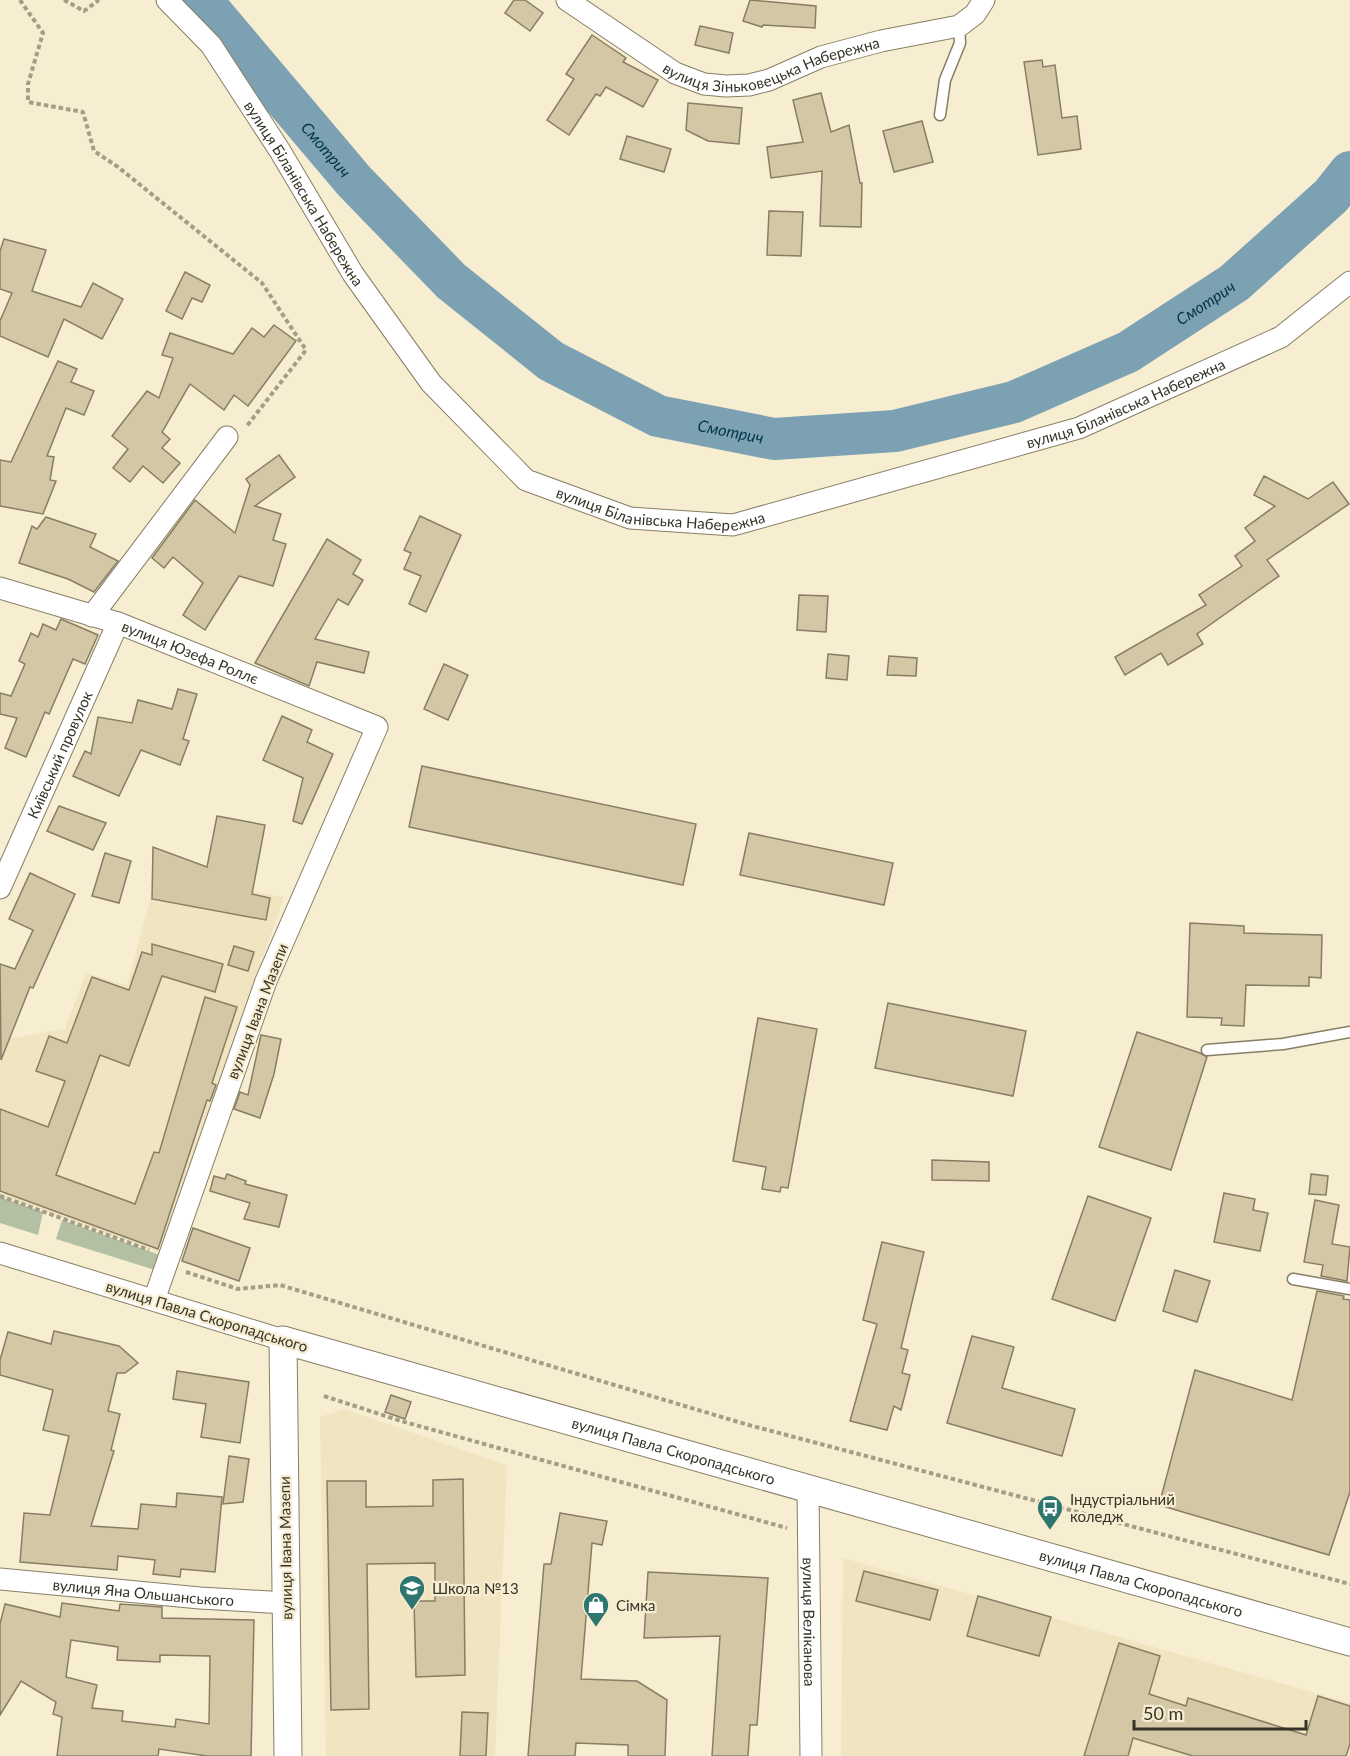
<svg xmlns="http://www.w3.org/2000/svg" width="1350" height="1756" font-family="Lato,sans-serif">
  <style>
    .built { fill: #f1e5c1 }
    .green { fill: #b4c0a3 }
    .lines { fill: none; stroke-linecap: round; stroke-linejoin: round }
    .river { stroke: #7ca1b2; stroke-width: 42 }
    .building { fill: #d3c7a5; stroke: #877e64; stroke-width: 1.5; fill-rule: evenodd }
    .service-casing { stroke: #877e64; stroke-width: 13 }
    .minor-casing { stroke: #877e64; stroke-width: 23 }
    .tertiary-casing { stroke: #877e64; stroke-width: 29 }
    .path { stroke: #a49d88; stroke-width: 4; stroke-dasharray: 4.5 3; stroke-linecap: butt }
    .service { stroke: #fff; stroke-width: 10 }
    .minor { stroke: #fff; stroke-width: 21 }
    .tertiary { stroke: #fff; stroke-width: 27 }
    .labels { text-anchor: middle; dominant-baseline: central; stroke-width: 4.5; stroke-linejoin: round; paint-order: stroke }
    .street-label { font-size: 15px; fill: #373328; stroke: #f7edd1 }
    .poi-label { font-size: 15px; fill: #373328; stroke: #f7edd1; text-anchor: start }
    .water-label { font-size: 16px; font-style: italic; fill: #003649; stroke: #f7edd1 }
  </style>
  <rect width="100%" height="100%" fill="#f7edd1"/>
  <!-- built -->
  <g class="built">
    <polygon points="176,878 284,897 160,1253 0,1195 0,1040 65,1029 86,973 127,985 155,881"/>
    <polygon points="344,1409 507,1465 495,1756 326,1756 320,1417"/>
    <polygon points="843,1558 1350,1703 1350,1756 841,1756"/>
  </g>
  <!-- green -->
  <g class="green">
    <polygon points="0,1197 43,1212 38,1235 0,1223"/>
    <polygon points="62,1220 160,1255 155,1270 56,1239"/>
  </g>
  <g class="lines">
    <!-- river -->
    <path class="river" id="s1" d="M 201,0 L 354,181 L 451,281 L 551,361 L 658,416 L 774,439 L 895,431 L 1014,402 L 1128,352 L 1234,283 L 1331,196 L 1350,172"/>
  </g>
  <!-- building -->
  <g class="building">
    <polygon points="514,0 525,0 543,13 530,31 505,13"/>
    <polygon points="750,0 816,6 815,28 763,25 762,27 743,21"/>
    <polygon points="700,26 733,33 729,53 695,45"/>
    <polygon points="592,35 626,58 623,62 658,80 643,107 606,87 600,96 596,94 569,135 547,120 574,79 566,74"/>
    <polygon points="1042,60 1043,67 1055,65 1062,118 1077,116 1081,149 1038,155 1024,62"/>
    <polygon points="821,93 831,132 849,125 860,183 862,183 861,227 820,226 822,171 771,178 767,147 803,142 793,100"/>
    <polygon points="688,103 742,108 739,144 708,141 686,130"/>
    <polygon points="922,121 933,162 894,172 883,131"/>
    <polygon points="627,136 671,149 664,172 620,159"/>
    <polygon points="769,211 803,212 801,256 767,255"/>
    <polygon points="4,239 46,250 32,291 81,307 93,283 123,299 102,339 64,319 48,357 0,336 0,321 12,293 0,289 0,251"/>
    <polygon points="185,272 210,285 202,302 192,298 182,319 166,311"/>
    <polygon points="274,325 296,341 248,406 234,395 224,410 190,384 162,432 170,439 162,448 180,463 163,483 143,466 130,482 113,468 128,449 112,436 147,391 159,398 173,358 162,355 170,333 233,354 252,328 264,337"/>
    <polygon points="58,361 77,369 71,382 94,391 84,415 66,408 47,456 54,457 50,480 56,481 43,514 0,506 0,460 11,462"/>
    <polygon points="279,455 295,477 255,506 281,514 273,540 286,544 273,586 239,576 205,630 183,615 203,583 173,557 164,568 152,558 195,500 235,533 250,485 246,479"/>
    <polygon points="1264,476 1308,499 1333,482 1349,504 1267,560 1279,576 1197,634 1203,644 1168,665 1161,653 1125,675 1115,657 1206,605 1199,595 1242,566 1235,556 1255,541 1245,528 1275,506 1254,495"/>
    <polygon points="420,516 461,535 426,612 409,604 421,576 404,569 411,553 404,550"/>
    <polygon points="46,517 96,534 90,547 118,561 94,592 68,579 19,563 32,526 37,529"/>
    <polygon points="327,539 361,560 353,574 363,580 348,605 338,599 315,639 369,652 364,673 317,662 309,686 255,663"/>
    <polygon points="799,595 828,596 826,632 797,630"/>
    <polygon points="61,619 98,635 85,664 73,659 49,714 45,712 26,757 5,748 17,718 0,714 0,693 11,696 25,664 19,661 31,633 38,637 43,624 56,630"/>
    <polygon points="828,654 849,656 847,680 826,678"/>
    <polygon points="889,656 917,658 916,676 887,675"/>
    <polygon points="444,664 468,675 448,720 424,709"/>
    <polygon points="178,689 197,694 183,739 189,741 180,765 141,750 119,796 73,776 85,751 91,754 98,717 132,723 138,700 172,709"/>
    <polygon points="282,716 312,730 307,742 333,754 302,824 293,821 303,778 263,760"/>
    <polygon points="422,766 696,824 683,885 409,827"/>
    <polygon points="59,806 106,823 93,850 47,831"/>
    <polygon points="217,816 265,825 252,894 270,898 266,920 152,899 153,847 207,867"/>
    <polygon points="749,833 893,863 884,905 740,875"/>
    <polygon points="105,853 131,861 119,903 92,896"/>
    <polygon points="30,873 75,894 33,988 30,987 1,1060 0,964 15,969 33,930 9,919"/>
    <polygon points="1190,923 1244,926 1244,933 1322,935 1321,978 1309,977 1309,986 1246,985 1244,1026 1221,1025 1222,1018 1187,1017"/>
    <polygon points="152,944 223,964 215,992 162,976 129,1066 100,1055 56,1175 135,1204 154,1152 159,1153 205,997 237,1007 212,1083 216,1085 210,1101 207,1100 158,1249 0,1191 0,1109 48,1127 65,1081 36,1071 49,1036 67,1043 92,977 129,990 142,952 152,955"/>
    <polygon points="234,946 254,952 248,971 228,965"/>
    <polygon points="888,1003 1026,1031 1013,1096 875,1068"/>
    <polygon points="758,1018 817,1029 788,1188 781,1187 780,1192 762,1189 766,1167 733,1161"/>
    <polygon points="1137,1032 1200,1053 1207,1057 1171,1170 1099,1147"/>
    <polygon points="261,1035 281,1039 274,1074 260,1118 234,1109 240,1092 248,1095"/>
    <polygon points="932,1160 989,1162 989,1181 932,1180"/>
    <polygon points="227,1174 246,1181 245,1184 287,1195 279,1227 244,1219 250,1203 210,1191 214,1176 225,1179"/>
    <polygon points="1311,1174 1328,1176 1326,1195 1309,1194"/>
    <polygon points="1224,1193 1255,1199 1253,1210 1268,1213 1260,1251 1214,1242"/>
    <polygon points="1088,1196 1151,1218 1115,1321 1052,1299"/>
    <polygon points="1315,1200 1339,1205 1332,1244 1350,1247 1347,1281 1321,1276 1323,1265 1304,1262"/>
    <polygon points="193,1228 250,1248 239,1281 182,1261"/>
    <polygon points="882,1242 924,1252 901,1348 908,1350 902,1373 910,1375 901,1410 894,1406 887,1430 850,1421 877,1324 863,1320"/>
    <polygon points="1175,1270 1210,1281 1197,1322 1163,1311"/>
    <polygon points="1317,1291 1344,1296 1343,1299 1350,1300 1350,1492 1329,1555 1159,1505 1195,1370 1292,1400"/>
    <polygon points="54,1331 119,1346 138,1363 125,1373 117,1373 108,1411 120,1414 111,1450 114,1451 91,1526 138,1529 141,1504 176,1507 177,1493 222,1497 215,1572 181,1569 180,1577 153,1574 155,1560 118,1556 117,1570 20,1562 24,1513 50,1515 69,1436 43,1430 53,1390 0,1375 0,1360 8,1332 51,1344"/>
    <polygon points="972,1336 1014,1347 1002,1388 1075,1409 1062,1456 947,1423"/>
    <polygon points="177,1371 249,1382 240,1443 201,1437 206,1404 173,1399"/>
    <polygon points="391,1395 411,1402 405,1419 385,1412"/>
    <polygon points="229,1456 249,1459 243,1502 223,1504"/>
    <polygon points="463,1479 465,1675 416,1677 414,1601 435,1601 435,1563 367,1564 369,1709 331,1710 327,1481 366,1481 366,1507 433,1506 433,1480"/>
    <polygon points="560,1513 607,1521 602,1545 592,1543 581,1679 637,1681 667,1700 665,1756 628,1756 628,1745 576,1743 575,1756 528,1756 544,1564 551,1564"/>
    <polygon points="864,1571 938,1590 930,1620 856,1601"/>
    <polygon points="648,1572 768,1578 757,1725 750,1725 748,1756 712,1756 720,1636 644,1638"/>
    <polygon points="978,1596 1051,1617 1039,1656 967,1636"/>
    <path d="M 62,1603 L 119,1611 L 120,1604 L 162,1607 L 162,1618 L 254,1620 L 251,1756 L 207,1756 L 159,1749 L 158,1756 L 57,1756 L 62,1717 L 53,1714 L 56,1702 L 21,1681 L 0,1715 L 0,1624 L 5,1604 L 60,1617 ZM 71,1640 L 118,1647 L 117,1660 L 160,1662 L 160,1655 L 210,1656 L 209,1724 L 176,1719 L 175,1727 L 122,1721 L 123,1711 L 92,1708 L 97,1685 L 66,1677 Z"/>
    <polygon points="1119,1643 1160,1656 1149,1694 1186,1706 1188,1698 1306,1735 1318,1696 1350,1706 1350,1744 1346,1756 1193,1756 1133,1738 1128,1756 1084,1756"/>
    <polygon points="462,1712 488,1713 486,1756 460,1756"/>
  </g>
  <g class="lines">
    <!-- service casing -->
    <g class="service-casing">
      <g id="service">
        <polyline points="940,115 945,80 960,43 959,26"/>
        <polyline points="1207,1050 1283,1044 1350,1032"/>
        <polyline points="1293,1279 1350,1289"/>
      </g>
    </g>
    <!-- minor casing -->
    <g class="minor-casing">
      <g id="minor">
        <path id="s2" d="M 167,0 L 211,45 L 280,151 L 353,274 L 431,383 L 526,480 L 630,518 L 733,525 L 1079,428 L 1281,337 L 1350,282"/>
        <path id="s3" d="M 567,0 L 675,73 L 704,84 L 726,86 L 749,85 L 769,80 L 821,57 L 881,41 L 959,26 L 975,14 L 984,0"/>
        <path id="s4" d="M 0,588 L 118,623 L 377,727 L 266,981 L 154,1300"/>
        <polyline points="92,616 227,437"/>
        <path id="s5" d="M 0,888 L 118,623"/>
        <polyline points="0,1253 283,1340"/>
        <path id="s6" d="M 808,1488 L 811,1756"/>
        <path id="s7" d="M 0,1579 L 200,1598 L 286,1603"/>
      </g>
    </g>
    <!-- tertiary casing -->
    <g class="tertiary-casing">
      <g id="tertiary">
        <path id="s8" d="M 288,1756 L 283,1340 L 1350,1642"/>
      </g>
    </g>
    <!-- path -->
    <g class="path">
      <polyline points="20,0 43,33 28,84 28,102 83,112 94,151 118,167 262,283 306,350 246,427"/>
      <polyline points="64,0 84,11 99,0"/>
      <polyline points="0,1196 149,1250"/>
      <polyline points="186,1272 238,1289 280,1285 745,1424 1350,1584"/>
      <polyline points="324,1396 401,1421 787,1528"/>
    </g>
    <!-- service -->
    <use href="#service" class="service"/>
    <!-- minor -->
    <use href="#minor" class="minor"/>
    <!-- tertiary -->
    <use href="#tertiary" class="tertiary"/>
  </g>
  <!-- icons -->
  <defs>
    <g id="bus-pin" transform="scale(1.35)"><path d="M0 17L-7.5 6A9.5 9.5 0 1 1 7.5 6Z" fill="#2e766f" stroke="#f7edd1"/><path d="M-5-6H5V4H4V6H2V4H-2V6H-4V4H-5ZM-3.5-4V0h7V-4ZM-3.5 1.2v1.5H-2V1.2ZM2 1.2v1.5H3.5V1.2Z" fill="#fff"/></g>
    <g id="school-pin" transform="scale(1.35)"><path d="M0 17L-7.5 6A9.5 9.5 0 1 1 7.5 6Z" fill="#2e766f" stroke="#f7edd1"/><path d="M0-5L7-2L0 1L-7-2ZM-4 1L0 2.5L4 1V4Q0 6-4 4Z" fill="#fff"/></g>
    <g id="shop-pin" transform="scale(1.35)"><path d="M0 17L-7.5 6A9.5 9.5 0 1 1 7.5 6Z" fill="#2e766f" stroke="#f7edd1"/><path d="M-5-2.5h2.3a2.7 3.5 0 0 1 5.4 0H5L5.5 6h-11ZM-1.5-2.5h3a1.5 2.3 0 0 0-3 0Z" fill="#fff"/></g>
  </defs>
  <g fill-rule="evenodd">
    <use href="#bus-pin" x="1050" y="1508"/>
    <use href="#school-pin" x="412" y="1588"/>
    <use href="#shop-pin" x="596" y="1605"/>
  </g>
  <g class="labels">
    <!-- street labels -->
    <g class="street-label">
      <text stroke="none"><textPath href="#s3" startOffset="231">вулиця Зіньковецька Набережна</textPath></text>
      <text stroke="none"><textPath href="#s2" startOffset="238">вулиця Біланівська Набережна</textPath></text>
      <text stroke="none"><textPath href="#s2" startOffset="1228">вулиця Біланівська Набережна</textPath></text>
      <text stroke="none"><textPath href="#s2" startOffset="742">вулиця Біланівська Набережна</textPath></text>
      <text stroke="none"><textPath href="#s4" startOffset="201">вулиця Юзефа Роллє</textPath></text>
      <text stroke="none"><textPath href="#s5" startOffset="146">Київський провулок</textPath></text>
      <text transform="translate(257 1011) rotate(-69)">вулиця Івана Мазепи</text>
      <text transform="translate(207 1316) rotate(17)">вулиця Павла Скоропадського</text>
      <text stroke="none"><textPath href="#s8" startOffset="822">вулиця Павла Скоропадського</textPath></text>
      <text transform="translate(285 1548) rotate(-91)">вулиця Івана Мазепи</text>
      <text stroke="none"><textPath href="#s8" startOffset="1308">вулиця Павла Скоропадського</textPath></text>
      <text stroke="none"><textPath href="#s7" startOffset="144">вулиця Яна Ольшанського</textPath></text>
      <text stroke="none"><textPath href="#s6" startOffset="134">вулиця Веліканова</textPath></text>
    </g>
    <!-- poi labels -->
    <g class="poi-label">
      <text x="1070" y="1499">Індустріальний<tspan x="1070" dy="17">коледж</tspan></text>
      <text x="432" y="1588">Школа №13</text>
      <text x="616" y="1605">Сімка</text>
    </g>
    <!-- water labels -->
    <g class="water-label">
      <text stroke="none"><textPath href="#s1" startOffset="195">Смотрич</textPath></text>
      <text stroke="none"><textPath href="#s1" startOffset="1203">Смотрич</textPath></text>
      <text stroke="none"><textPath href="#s1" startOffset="699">Смотрич</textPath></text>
    </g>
  </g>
  <!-- scale -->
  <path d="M1134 1720v9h172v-9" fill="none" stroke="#373328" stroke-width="3"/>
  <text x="1143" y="1720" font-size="18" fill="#373328" stroke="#f7edd1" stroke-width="4.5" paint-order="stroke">50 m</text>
</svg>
